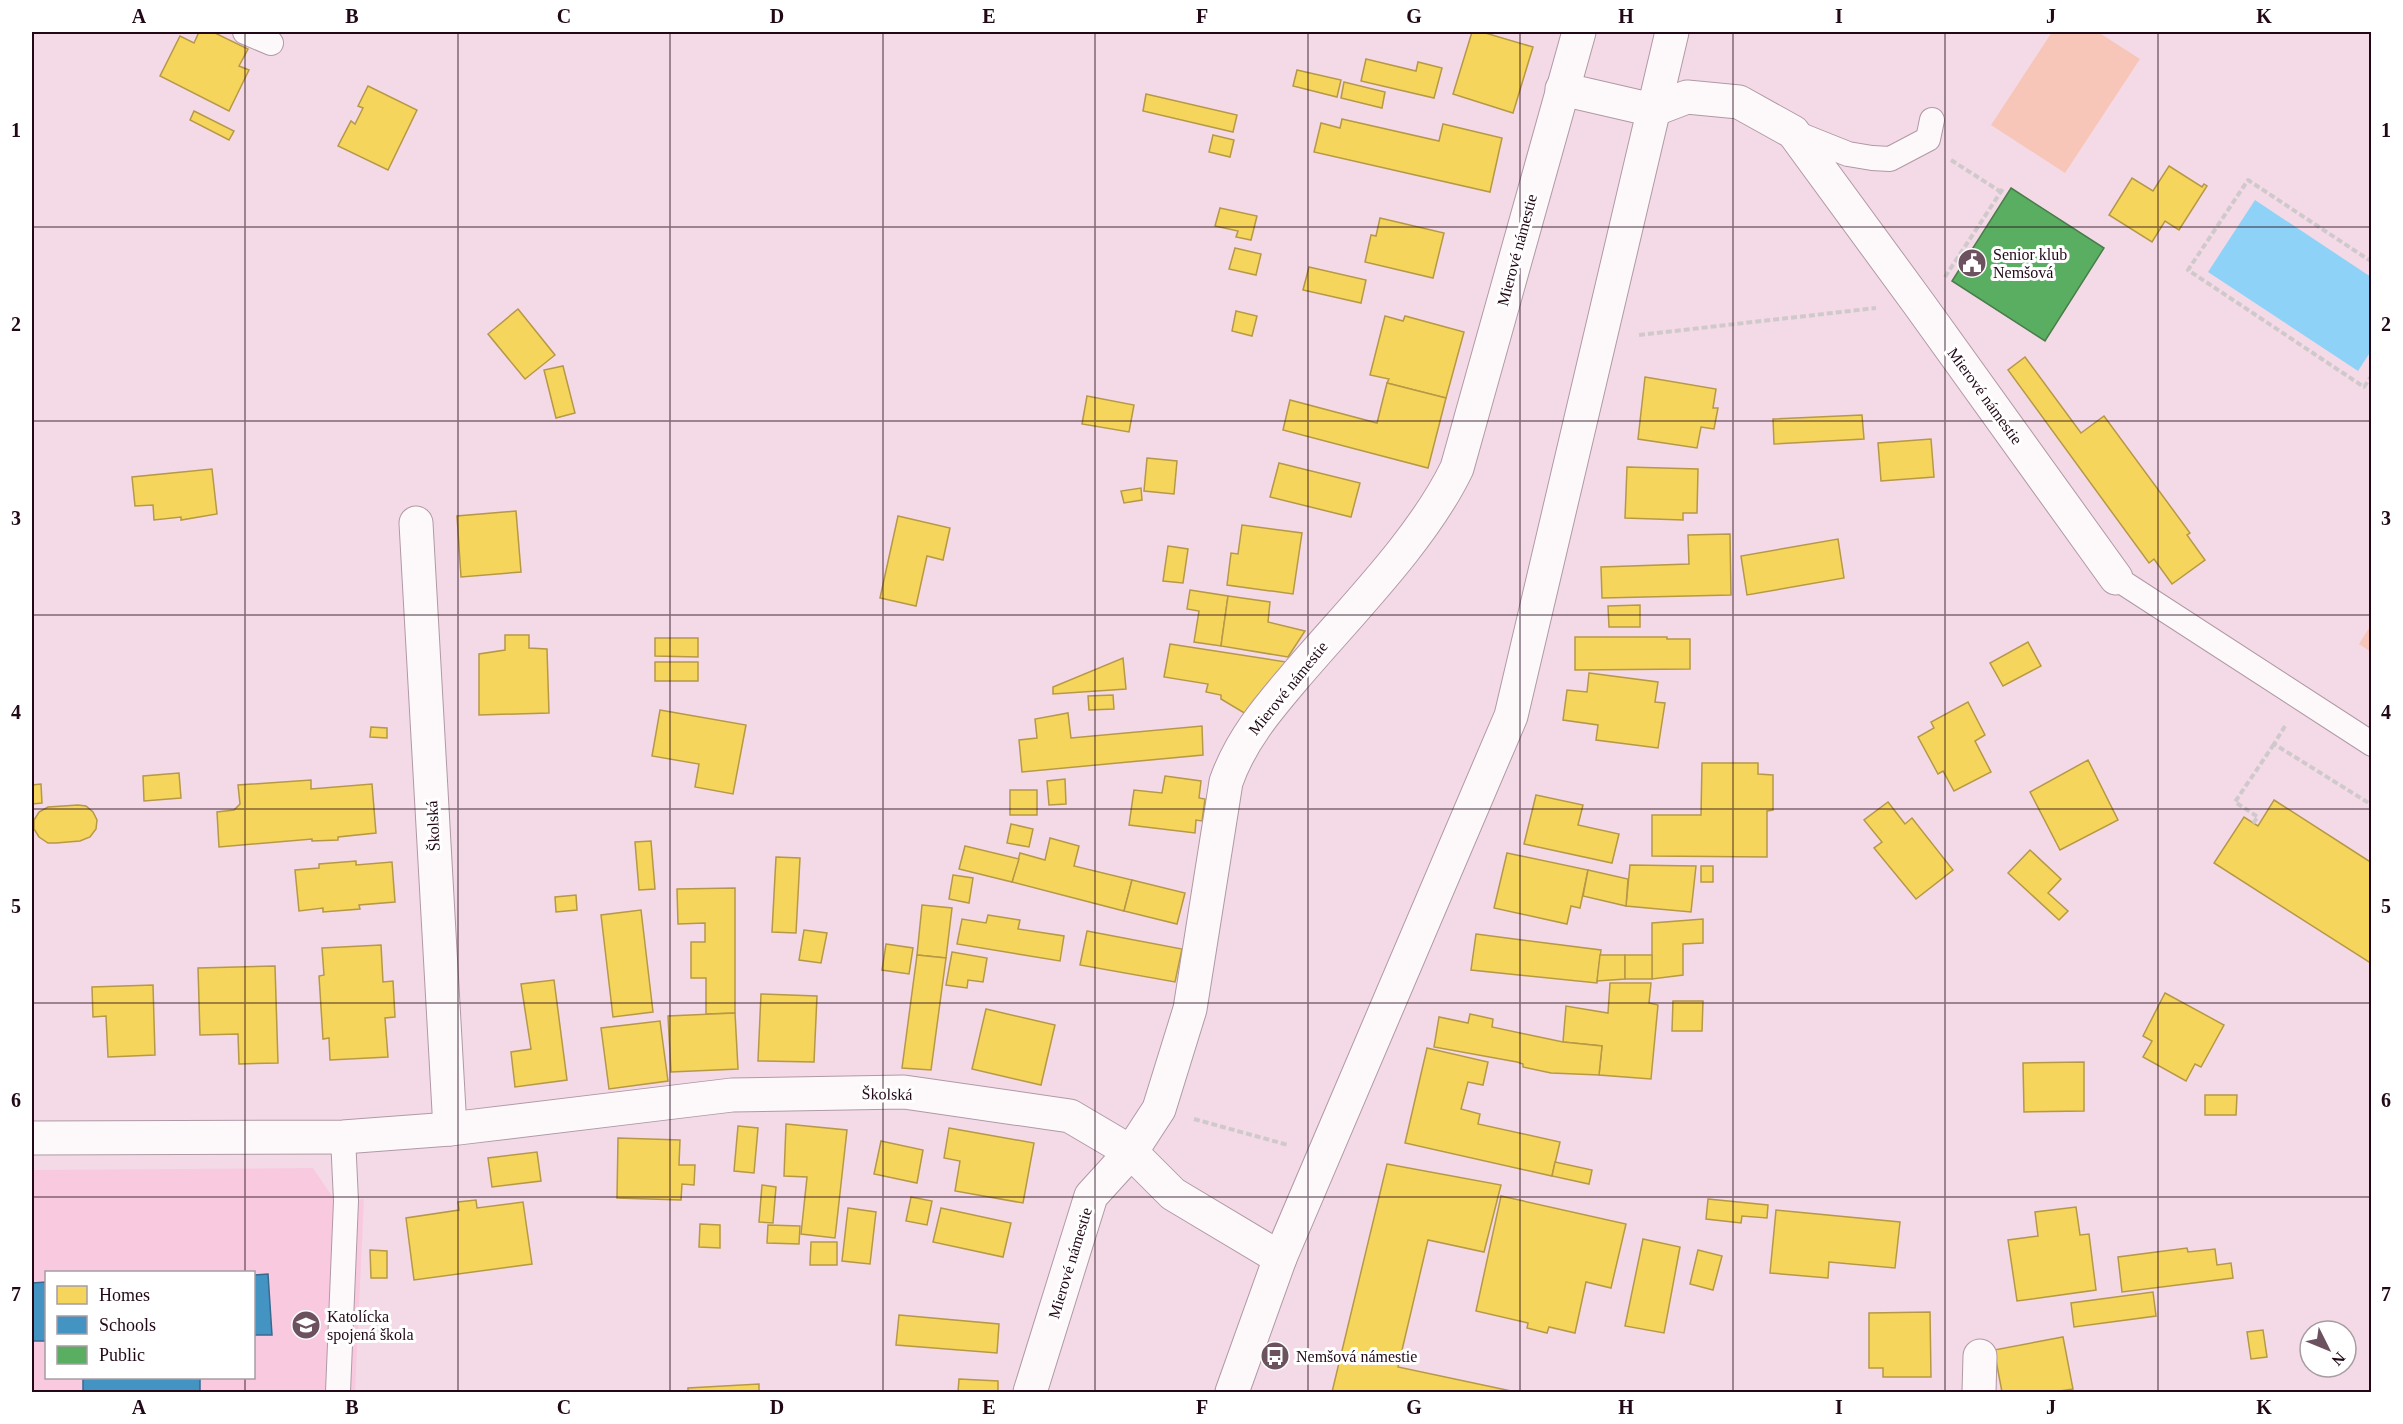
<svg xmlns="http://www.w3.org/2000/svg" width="2403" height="1424" font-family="'Times New Roman',serif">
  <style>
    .built { fill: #f9c9e0; fill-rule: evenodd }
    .green { fill: #f7c6b8 }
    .water { fill: #8ed3f7 }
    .homes { fill: #f6d55c; stroke: #b69847; stroke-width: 1.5 }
    .schools { fill: #4393c3; stroke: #39698f; stroke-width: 1.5 }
    .public { fill: #5aae61; stroke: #497c4a; stroke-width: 1.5 }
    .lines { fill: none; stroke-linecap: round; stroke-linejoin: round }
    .service-casing { stroke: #b099a4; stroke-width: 26 }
    .minor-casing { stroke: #b099a4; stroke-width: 35 }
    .secondary-casing { stroke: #b099a4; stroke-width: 35 }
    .path { stroke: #d0c9cc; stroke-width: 4; stroke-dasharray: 6 3; stroke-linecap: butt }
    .service { stroke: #fdf9fb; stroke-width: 24 }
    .minor { stroke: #fdf9fb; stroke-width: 33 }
    .secondary { stroke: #fdf9fb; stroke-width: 33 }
    .grid { fill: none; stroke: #220816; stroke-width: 1.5; stroke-opacity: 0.55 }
    .labels { text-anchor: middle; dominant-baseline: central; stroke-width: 6; stroke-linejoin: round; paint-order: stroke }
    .street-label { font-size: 16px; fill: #220816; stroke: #fff }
    .poi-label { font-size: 16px; fill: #220816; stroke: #fff; text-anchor: start }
    .neatline { fill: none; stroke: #220816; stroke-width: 2 }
    .grid-label { font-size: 20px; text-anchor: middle; font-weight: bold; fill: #220816 }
  </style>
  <rect width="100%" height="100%" fill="#f4dae6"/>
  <!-- built -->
  <path class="built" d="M 313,1168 L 336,1202 L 364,1199 L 355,1392 L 32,1392 L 32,1170 ZM 46,1272 L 254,1272 L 254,1378 L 46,1378 Z"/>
  <!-- green -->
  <g class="green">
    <polygon points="2052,32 2098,32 2140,59 2065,173 1991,125"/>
    <polygon points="2371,625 2371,652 2359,644"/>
  </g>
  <!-- water -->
  <polygon class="water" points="2255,200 2371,277 2371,351 2358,371 2208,272"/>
  <!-- homes -->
  <g class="homes">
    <polygon points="199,32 213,32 248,49 239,66 249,70 229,111 160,76 180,36 194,43"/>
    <polygon points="1472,32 1482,32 1533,47 1513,113 1453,94"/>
    <polygon points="1366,59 1416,71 1418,62 1442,68 1434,98 1361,81"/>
    <polygon points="1297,70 1341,80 1337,97 1293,86"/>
    <polygon points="1344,82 1385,92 1382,108 1341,98"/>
    <polygon points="368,86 417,110 388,170 338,146 351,121 355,124 363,108 358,106"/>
    <polygon points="1146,94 1237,115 1233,132 1143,111"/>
    <polygon points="194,111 234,131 229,140 190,120"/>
    <polygon points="1342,119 1439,141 1443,124 1502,138 1490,192 1314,152 1321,123 1340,128"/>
    <polygon points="1213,135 1234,140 1230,157 1209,152"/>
    <polygon points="2169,166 2202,187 2204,184 2207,186 2179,230 2165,221 2152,242 2109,215 2132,178 2153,191"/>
    <polygon points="1220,208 1257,216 1251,240 1236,237 1238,231 1215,226"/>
    <polygon points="1380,218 1444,233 1433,278 1365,262 1371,235 1376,236"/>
    <polygon points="1235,248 1261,254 1256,275 1229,269"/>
    <polygon points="1309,267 1366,280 1361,303 1303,290"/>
    <polygon points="518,309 555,355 525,379 488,334"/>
    <polygon points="1236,311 1257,316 1252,336 1232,331"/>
    <polygon points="1385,316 1403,321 1405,316 1464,332 1446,398 1387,383 1389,379 1370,375"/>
    <polygon points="2025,357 2081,433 2104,416 2190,533 2187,535 2205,560 2172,584 2154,559 2149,563 2008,370"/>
    <polygon points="563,366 575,413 556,418 544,370"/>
    <polygon points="1645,377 1716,389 1713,408 1718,408 1714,429 1701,427 1697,448 1638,439"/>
    <polygon points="1387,383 1446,398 1428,468 1283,430 1290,400 1377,423"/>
    <polygon points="1087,396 1134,405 1129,432 1082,424"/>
    <polygon points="1862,415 1864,439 1774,444 1773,419"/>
    <polygon points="1931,439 1934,477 1881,481 1878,443"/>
    <polygon points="1147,458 1177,461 1174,494 1144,491"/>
    <polygon points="1279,463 1360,483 1351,517 1270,497"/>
    <polygon points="1627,467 1698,469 1697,513 1683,513 1683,520 1625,518"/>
    <polygon points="212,469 217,514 181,520 181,517 154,520 153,505 135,506 132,477"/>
    <polygon points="1141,488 1142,500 1124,503 1121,491"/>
    <polygon points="516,511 521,572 461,577 457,516"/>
    <polygon points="898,516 950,528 943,560 927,556 916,606 880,598"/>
    <polygon points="1242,525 1302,533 1293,594 1227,585 1231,553 1238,554"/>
    <polygon points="1730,534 1731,595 1602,598 1601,567 1689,564 1688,535"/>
    <polygon points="1838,539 1844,578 1747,595 1741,556"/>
    <polygon points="1168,546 1188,549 1183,583 1163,581"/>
    <polygon points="1190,590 1228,596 1221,646 1194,642 1199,611 1187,609"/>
    <polygon points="1228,596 1270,602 1268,622 1305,631 1288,657 1221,646"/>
    <polygon points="1640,605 1640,627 1609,627 1608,606"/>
    <polygon points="505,635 529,635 529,648 547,649 549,713 479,715 479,654 505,650"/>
    <polygon points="1575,637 1667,637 1667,639 1690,639 1690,669 1575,670"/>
    <polygon points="655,638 698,638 698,657 655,656"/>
    <polygon points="2028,642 2041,666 2003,686 1990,663"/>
    <polygon points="1170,644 1286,662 1251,717 1221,699 1221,695 1206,692 1208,684 1164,677"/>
    <polygon points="1123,658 1126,689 1053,694 1053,687"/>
    <rect x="655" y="662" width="43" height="19"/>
    <polygon points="1589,673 1658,682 1655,702 1665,703 1658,748 1596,740 1598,725 1563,720 1567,690 1587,692"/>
    <polygon points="1113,695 1114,709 1089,710 1088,696"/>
    <polygon points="1968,702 1985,735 1975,741 1991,772 1954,791 1943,771 1938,774 1918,737 1934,728 1931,722"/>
    <polygon points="660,710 746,725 733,794 695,787 699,764 652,756"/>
    <polygon points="1068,713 1071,738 1202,726 1203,755 1022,772 1019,740 1037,738 1035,719"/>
    <polygon points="371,727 387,728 387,738 370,737"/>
    <polygon points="2088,760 2118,820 2060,850 2030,792"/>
    <polygon points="1702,763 1758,763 1758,774 1773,775 1773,810 1767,811 1767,857 1652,856 1652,815 1701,815"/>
    <polygon points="179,773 181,798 144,801 143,776"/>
    <polygon points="1165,776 1201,781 1199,798 1205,799 1202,821 1196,820 1195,833 1129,825 1134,790 1162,793"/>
    <polygon points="1065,779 1066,804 1049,805 1047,781"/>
    <polygon points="311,780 311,789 372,784 376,833 338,837 338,840 312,841 312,839 219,847 217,812 234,810 240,804 238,785"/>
    <polygon points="41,784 42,803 32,804 32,785"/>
    <rect x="1010" y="790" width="27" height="25"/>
    <polygon points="1536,795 1583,805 1578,825 1619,834 1612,863 1524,844"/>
    <polygon points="2274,800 2372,863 2372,964 2214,863 2244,817 2258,826"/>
    <polygon points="1888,802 1905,824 1912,818 1953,870 1916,899 1874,848 1882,842 1864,820"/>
    <polygon points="78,805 86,806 93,812 97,820 96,829 90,837 80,841 56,843 48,843 39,837 34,829 34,820 39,812 48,807"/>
    <polygon points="1011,824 1033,829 1029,847 1007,843"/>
    <polygon points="1050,838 1079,846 1074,866 1132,880 1124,911 1012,882 1020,853 1045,860"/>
    <polygon points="651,841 655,889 639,890 635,842"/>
    <polygon points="965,846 1019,859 1012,882 959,869"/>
    <polygon points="2030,850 2061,879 2048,893 2068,911 2059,920 2008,873"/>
    <polygon points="1507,853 1588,870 1580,908 1571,906 1567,924 1494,908"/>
    <polygon points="776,857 800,858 796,933 772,932"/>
    <polygon points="356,861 356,865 392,862 395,902 359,905 360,909 323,912 323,908 299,911 295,870 319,868 319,864"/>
    <polygon points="1630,865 1696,866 1691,912 1626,906"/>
    <rect x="1701" y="866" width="12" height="16"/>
    <polygon points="1588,870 1628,879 1626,906 1583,896"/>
    <polygon points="953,875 973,878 969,903 949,899"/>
    <polygon points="1132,880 1185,893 1177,924 1124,911"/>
    <polygon points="735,888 735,1013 706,1014 706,978 691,978 691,942 705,942 705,923 678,924 677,889"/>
    <polygon points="576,895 577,910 556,912 555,897"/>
    <polygon points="922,905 952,908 946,958 917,955"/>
    <polygon points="641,910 653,1012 613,1017 601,915"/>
    <polygon points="988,915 1020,920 1018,929 1064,936 1060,961 957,944 962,919 986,923"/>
    <polygon points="1703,919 1703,943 1683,944 1683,975 1652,979 1652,923"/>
    <polygon points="804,930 827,933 821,963 799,960"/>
    <polygon points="1087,931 1182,949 1175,982 1080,965"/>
    <polygon points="1476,934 1601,950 1597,983 1471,970"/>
    <polygon points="886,944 913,948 909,974 882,970"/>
    <polygon points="381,945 383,982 393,981 395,1017 385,1018 388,1057 330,1060 329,1038 323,1039 319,976 324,975 322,948"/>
    <polygon points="952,952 987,958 983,982 968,980 967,988 946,985"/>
    <polygon points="917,955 946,958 931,1070 902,1068"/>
    <polygon points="1600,955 1625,955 1625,979 1597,981"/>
    <rect x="1625" y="955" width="27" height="24"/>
    <polygon points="275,966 278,1063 239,1064 238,1034 200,1035 198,968"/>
    <polygon points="554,980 567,1080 515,1087 511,1052 531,1049 521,984"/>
    <polygon points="1610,983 1651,983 1649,1003 1658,1005 1651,1079 1599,1075 1602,1046 1563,1042 1566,1006 1608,1013"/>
    <polygon points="153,985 155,1055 108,1057 106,1016 93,1017 92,987"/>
    <polygon points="2165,993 2224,1025 2201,1067 2195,1064 2186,1081 2143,1057 2152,1041 2143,1036"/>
    <polygon points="761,994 817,996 814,1062 758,1061"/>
    <polygon points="1673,1001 1703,1001 1702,1031 1672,1031"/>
    <polygon points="986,1009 1055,1025 1041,1085 972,1069"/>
    <polygon points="735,1013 738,1069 671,1072 668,1016"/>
    <polygon points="1470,1014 1493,1019 1492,1027 1563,1042 1602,1046 1599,1075 1551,1073 1523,1067 1523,1064 1517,1062 1434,1047 1439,1017 1468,1023"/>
    <polygon points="660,1021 668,1081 609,1089 601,1028"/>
    <polygon points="1427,1048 1488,1062 1483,1085 1468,1082 1461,1109 1480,1114 1478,1124 1560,1142 1552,1176 1405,1143"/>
    <polygon points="2084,1062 2084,1111 2024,1112 2023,1063"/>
    <polygon points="2205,1095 2237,1095 2236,1115 2205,1115"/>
    <polygon points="786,1124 847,1130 835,1238 801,1234 807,1177 784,1176"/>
    <polygon points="738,1126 758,1128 754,1173 734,1171"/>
    <polygon points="949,1128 1034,1143 1023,1203 955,1191 960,1161 944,1158"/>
    <polygon points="618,1138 680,1140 679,1165 695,1165 694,1185 682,1184 681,1200 617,1198"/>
    <polygon points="881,1141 923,1150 917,1183 874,1174"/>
    <polygon points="537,1152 541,1181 492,1187 488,1158"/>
    <polygon points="1555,1162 1592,1170 1589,1184 1552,1176"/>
    <polygon points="1387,1164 1501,1185 1484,1252 1428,1240 1398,1367 1516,1392 1332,1392"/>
    <polygon points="762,1185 776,1187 773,1223 759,1222"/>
    <polygon points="1501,1196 1626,1224 1611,1288 1586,1282 1575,1333 1549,1327 1547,1333 1527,1328 1528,1323 1476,1311"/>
    <polygon points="911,1197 932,1201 927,1225 906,1221"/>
    <polygon points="1708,1199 1768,1205 1767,1218 1742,1216 1741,1223 1706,1219"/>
    <polygon points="476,1200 477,1208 523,1202 532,1264 414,1280 406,1218 459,1210 458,1202"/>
    <polygon points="2076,1207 2080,1235 2089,1234 2096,1290 2017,1301 2008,1240 2038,1236 2035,1212"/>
    <polygon points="848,1208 876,1212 870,1264 842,1261"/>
    <polygon points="941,1208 1011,1223 1003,1257 933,1242"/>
    <polygon points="1776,1210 1900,1222 1895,1268 1829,1262 1828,1278 1770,1273"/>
    <polygon points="700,1224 720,1225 720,1248 699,1247"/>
    <polygon points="768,1225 800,1226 799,1244 767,1243"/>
    <polygon points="1643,1239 1680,1247 1664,1333 1625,1326"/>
    <polygon points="811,1242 837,1242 837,1265 810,1265"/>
    <polygon points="2187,1248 2188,1252 2215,1249 2217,1265 2231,1263 2233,1278 2122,1292 2118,1257"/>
    <polygon points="370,1250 387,1251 387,1278 371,1278"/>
    <polygon points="1698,1250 1722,1256 1713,1290 1690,1284"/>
    <polygon points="2153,1292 2156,1316 2074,1327 2071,1303"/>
    <polygon points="1930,1312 1931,1377 1883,1377 1883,1368 1869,1368 1869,1313"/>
    <polygon points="899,1315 999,1324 997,1353 896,1345"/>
    <polygon points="2263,1330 2267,1357 2251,1359 2247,1332"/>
    <polygon points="2063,1337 2073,1389 2053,1392 2002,1392 1994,1350"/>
    <polygon points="959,1379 998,1381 998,1392 958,1392"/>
    <polygon points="759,1384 759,1392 688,1392 688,1388"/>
  </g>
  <!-- schools -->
  <g class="schools">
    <polygon points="268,1274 272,1335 254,1335 254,1275"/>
    <polygon points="46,1282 46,1341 32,1341 32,1283"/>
    <rect x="83" y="1378" width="117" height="14"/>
  </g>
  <!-- public -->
  <polygon class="public" points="2011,188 2104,248 2045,341 1952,281"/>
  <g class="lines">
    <!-- service casing -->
    <g class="service-casing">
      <g id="service">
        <polyline points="245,32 271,43"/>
        <polyline points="1793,132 1848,154 1872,158 1890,159 1928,139 1932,120"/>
        <polyline points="2116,578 2372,744"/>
        <polyline points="338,1392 346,1201 343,1137"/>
      </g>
    </g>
    <!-- minor casing -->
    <g class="minor-casing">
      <g id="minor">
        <polyline points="1562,89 1653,110 1687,97 1739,102 1793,132 1919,304 2116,578"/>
        <polyline points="416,523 450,1129"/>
        <polyline points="32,1138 343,1137 450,1129 732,1095 904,1092 1070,1116 1131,1152 1173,1194 1280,1258"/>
        <path d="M 1030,1392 L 1091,1196 L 1131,1152 L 1159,1109 L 1190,1009 L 1226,782 C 1241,739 1269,707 1298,673 C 1350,612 1423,539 1457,468 L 1579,32"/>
        <polyline points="1979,1392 1980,1356"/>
      </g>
    </g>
    <!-- secondary casing -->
    <g class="secondary-casing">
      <polyline id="secondary" points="1232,1392 1280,1258 1511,716 1672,32"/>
    </g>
    <!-- path -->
    <g class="path">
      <polyline points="1951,160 2001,192"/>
      <polyline points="2372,262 2248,180 2188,270 2364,387 2372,375"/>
      <polyline points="1945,277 2004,187"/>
      <polyline points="1639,335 1876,308"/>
      <polyline points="2285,726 2274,744 2372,805"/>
      <polyline points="2253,823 2258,817 2235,802 2274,744"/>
      <polyline points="1194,1119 1288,1145"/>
    </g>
    <!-- service -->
    <use href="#service" class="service"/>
    <!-- minor -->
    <use href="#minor" class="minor"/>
    <!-- secondary -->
    <use href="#secondary" class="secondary"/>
  </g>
  <!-- grid -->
  <path class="grid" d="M 245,32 L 245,1272M 458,32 L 458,1392M 670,32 L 670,1392M 883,32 L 883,1392M 1095,32 L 1095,1392M 1308,32 L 1308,1392M 1520,32 L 1520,1392M 1733,32 L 1733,1392M 1945,32 L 1945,1392M 2158,32 L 2158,1392M 32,227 L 2372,227M 32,421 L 2372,421M 32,615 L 2372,615M 32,809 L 2372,809M 32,1003 L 2372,1003M 32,1197 L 2372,1197M 245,1378 L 245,1392"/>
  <!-- icons -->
  <defs>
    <g id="civic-disc" transform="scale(1.5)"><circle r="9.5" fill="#6c525f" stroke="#fff"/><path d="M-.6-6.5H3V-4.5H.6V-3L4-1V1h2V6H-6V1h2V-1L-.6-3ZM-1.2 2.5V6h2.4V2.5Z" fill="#fff"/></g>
    <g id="school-disc" transform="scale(1.5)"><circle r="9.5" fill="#6c525f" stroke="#fff"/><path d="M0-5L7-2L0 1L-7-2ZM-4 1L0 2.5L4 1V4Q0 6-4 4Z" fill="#fff"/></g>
    <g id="bus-disc" transform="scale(1.5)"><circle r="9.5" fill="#6c525f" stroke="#fff"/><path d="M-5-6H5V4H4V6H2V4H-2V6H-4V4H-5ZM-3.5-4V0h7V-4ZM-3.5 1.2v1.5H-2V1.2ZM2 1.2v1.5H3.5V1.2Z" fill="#fff"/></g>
  </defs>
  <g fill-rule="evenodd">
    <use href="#civic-disc" x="1972" y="263"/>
    <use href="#school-disc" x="306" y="1325"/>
    <use href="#bus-disc" x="1275" y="1356"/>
  </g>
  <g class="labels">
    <!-- street labels -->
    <g class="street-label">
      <text transform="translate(1517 250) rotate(-75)">Mierové námestie</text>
      <text transform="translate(1985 396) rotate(54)">Mierové námestie</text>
      <text transform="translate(1288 688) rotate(-51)">Mierové námestie</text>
      <text transform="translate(433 826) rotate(-93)">Školská</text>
      <text transform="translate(887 1094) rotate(1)">Školská</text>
      <text transform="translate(1070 1263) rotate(-73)">Mierové námestie</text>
    </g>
    <!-- poi labels -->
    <g class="poi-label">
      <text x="1993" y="254">Senior klub<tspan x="1993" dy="18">Nemšová</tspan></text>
      <text x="327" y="1316">Katolícka<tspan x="327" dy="18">spojená škola</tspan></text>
      <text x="1296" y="1356">Nemšová námestie</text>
    </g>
  </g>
  <!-- border -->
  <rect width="2403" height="1424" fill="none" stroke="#ffffff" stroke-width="66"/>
  <!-- legend -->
  <rect x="45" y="1271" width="210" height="108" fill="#ffffff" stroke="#a79ca2" stroke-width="1.5"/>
  <rect x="57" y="1286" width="30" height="18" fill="#f6d55c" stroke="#a79ca2" stroke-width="1.5"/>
  <text x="99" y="1301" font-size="18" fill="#220816">Homes</text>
  <rect x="57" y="1316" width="30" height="18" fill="#4393c3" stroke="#a79ca2" stroke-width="1.5"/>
  <text x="99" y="1331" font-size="18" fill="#220816">Schools</text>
  <rect x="57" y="1346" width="30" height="18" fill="#5aae61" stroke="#a79ca2" stroke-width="1.5"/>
  <text x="99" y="1361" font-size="18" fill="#220816">Public</text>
  <!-- north arrow -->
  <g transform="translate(2328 1349) rotate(133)"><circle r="28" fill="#ffffff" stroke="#a79ca2" stroke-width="1.5"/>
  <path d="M0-4.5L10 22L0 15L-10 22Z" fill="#6c525f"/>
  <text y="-9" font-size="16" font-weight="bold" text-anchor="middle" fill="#220816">N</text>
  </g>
  <rect x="33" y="33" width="2337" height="1358" class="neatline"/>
  <g class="grid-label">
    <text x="139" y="23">A</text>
    <text x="352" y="23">B</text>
    <text x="564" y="23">C</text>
    <text x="777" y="23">D</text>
    <text x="989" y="23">E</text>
    <text x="1202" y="23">F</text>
    <text x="1414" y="23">G</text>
    <text x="1626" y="23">H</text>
    <text x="1839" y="23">I</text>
    <text x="2051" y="23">J</text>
    <text x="2264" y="23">K</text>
    <text x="16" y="137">1</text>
    <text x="2386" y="137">1</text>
    <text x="16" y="331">2</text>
    <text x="2386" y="331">2</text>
    <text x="16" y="525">3</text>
    <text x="2386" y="525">3</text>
    <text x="16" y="719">4</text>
    <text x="2386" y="719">4</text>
    <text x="16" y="913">5</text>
    <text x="2386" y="913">5</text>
    <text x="16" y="1107">6</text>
    <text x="2386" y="1107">6</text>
    <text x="16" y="1301">7</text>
    <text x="2386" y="1301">7</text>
    <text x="139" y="1414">A</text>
    <text x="352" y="1414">B</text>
    <text x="564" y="1414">C</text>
    <text x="777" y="1414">D</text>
    <text x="989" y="1414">E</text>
    <text x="1202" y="1414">F</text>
    <text x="1414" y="1414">G</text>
    <text x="1626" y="1414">H</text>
    <text x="1839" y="1414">I</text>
    <text x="2051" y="1414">J</text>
    <text x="2264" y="1414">K</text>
  </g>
</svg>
